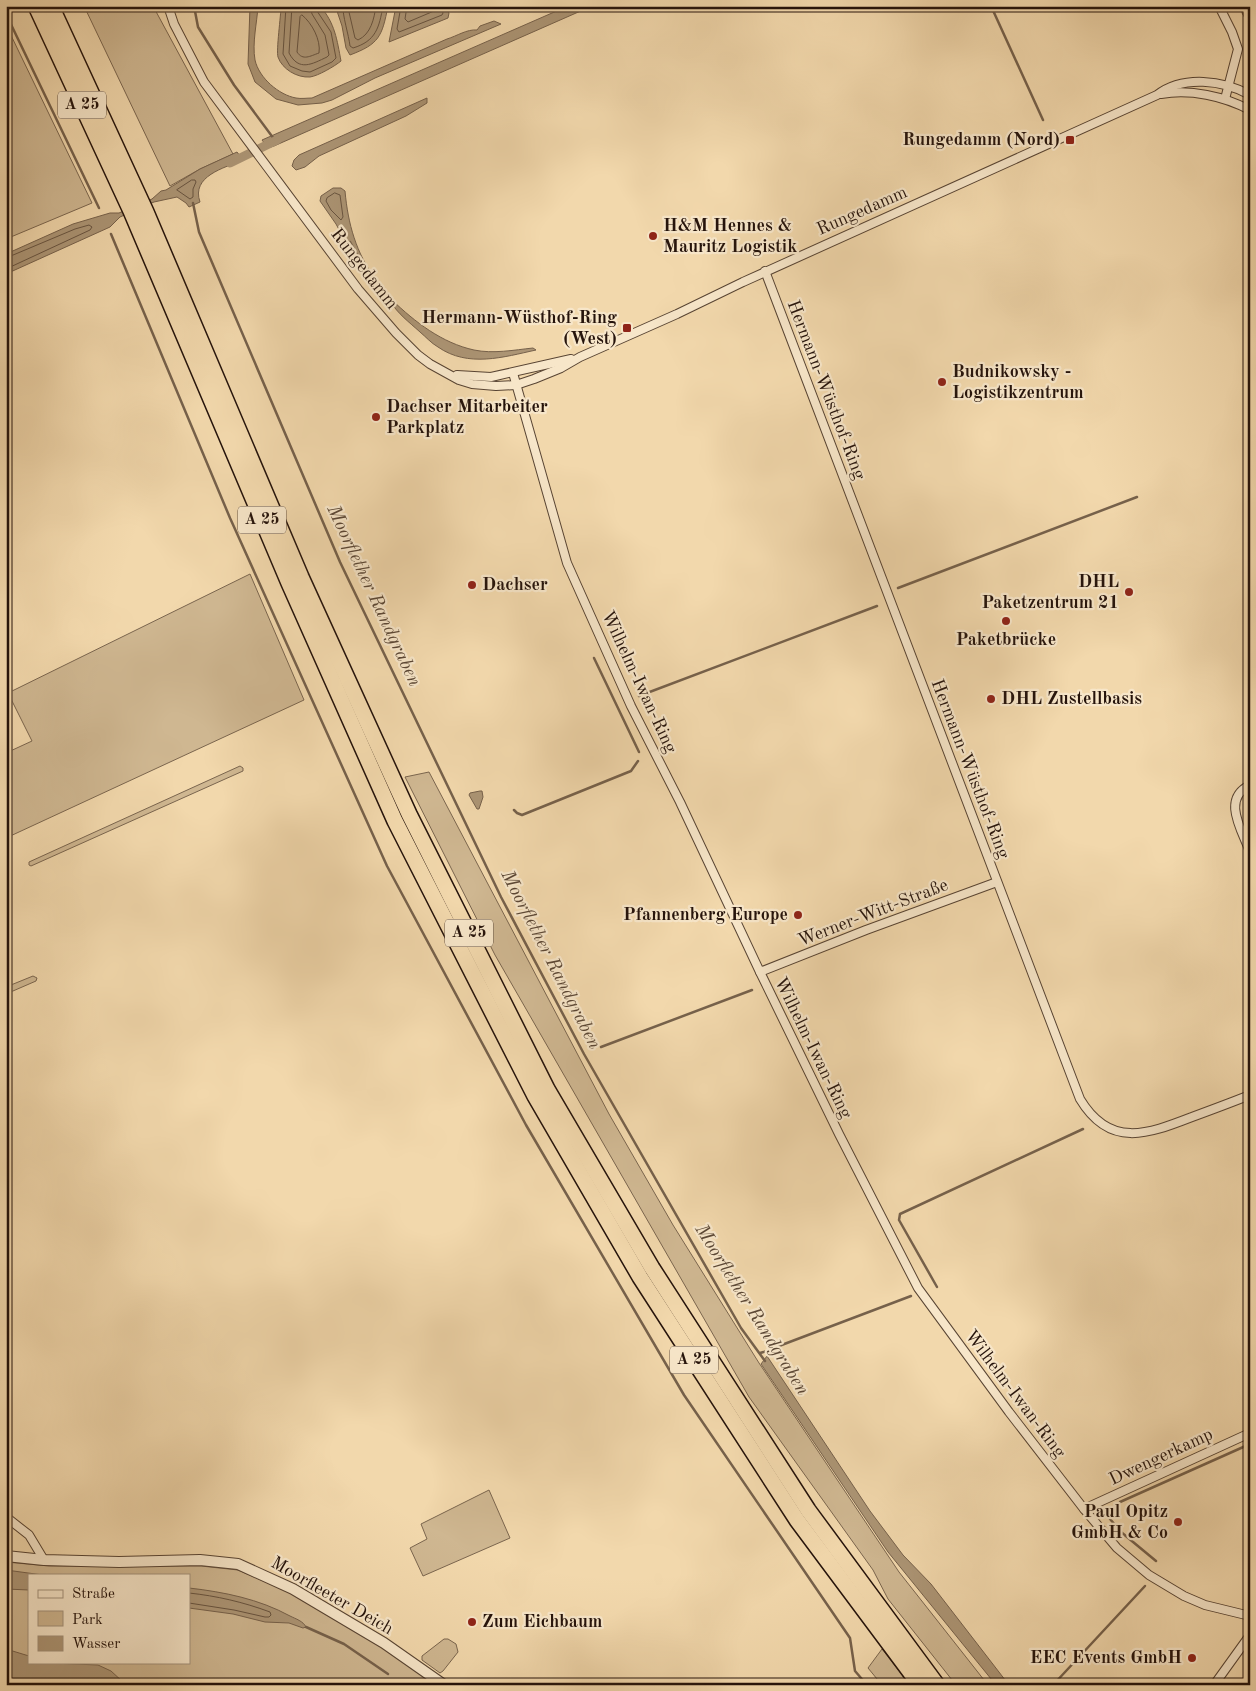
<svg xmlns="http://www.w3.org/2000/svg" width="1256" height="1691" font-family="'Old Standard TT',serif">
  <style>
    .green { fill: #cfb791; stroke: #7a654e; fill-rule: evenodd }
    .water { fill: #ac9575; stroke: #76614b }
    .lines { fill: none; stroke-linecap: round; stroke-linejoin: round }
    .shore { stroke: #685440; stroke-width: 1 }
    .stream { stroke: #76614b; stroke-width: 2.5 }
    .canal { stroke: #ac9575; stroke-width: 9 }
    .minor-casing { stroke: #584433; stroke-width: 10 }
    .tertiary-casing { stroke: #584433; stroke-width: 12 }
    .motorway-casing { stroke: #25130b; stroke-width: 18 }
    .minor { stroke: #f7e6c9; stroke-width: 8 }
    .tertiary { stroke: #f7e6c9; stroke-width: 10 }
    .motorway { stroke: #f2d8ac; stroke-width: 15 }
    .poi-dot { fill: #8f2418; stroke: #f7e6c9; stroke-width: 2 }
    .labels { text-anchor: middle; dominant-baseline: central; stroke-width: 4.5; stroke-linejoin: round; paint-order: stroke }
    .shield { fill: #f7e6c9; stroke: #645244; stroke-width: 1 }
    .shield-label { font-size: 16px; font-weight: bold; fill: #25130b }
    .poi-label { font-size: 18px; font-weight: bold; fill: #25130b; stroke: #f7e6c9; text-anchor: end }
    .street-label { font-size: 18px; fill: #25130b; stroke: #f7e6c9 }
    .water-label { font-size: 19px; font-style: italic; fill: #5b4735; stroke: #f7e6c9 }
  </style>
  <rect width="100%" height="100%" fill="#f2d8ac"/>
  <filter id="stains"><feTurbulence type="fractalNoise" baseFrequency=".004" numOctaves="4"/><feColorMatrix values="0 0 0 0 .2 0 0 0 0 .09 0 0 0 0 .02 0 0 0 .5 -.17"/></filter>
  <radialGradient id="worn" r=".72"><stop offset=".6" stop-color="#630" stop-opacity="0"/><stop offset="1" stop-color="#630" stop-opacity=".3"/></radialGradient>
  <!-- green -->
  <g class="green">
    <polygon points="84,6 153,6 233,154 200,169 170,186"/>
    <polygon points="6,25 92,203 6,239"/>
    <polygon points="250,574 304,700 6,838 6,753 32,741 8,693"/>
    <polygon points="240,766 243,768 243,771 31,866 29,865 29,862"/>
    <polygon points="429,772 609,1114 673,1225 759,1363 899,1572 988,1685 956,1685 888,1599 873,1570 749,1397 495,955 405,777"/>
    <polygon points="33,976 37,978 36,981 6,994 6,987"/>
    <polygon points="489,1490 510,1538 423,1576 410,1548 427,1539 421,1524"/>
    <path d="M 6,1562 L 49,1566 L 201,1566 L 238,1570 L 291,1593 L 384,1648 L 437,1685 L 6,1685 ZM 29,1575 L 189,1575 L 189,1662 L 29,1662 Z"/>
    <polygon points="444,1639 448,1639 456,1644 458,1652 443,1671 440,1673 422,1660 422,1656"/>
    <polygon points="882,1649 910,1685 882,1685 868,1668"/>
  </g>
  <!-- water -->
  <g class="water">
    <path d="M 250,6 L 258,6 C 257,23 252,43 255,60 C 259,78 279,95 296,98 C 301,99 307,98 312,98 L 447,39 C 457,36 467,29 477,30 L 480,26 L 494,21 L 501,24 L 375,78 L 332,100 L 322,103 L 298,105 L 276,99 L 255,82 L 248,64 Z"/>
    <path d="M 281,6 L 320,6 C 335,23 337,40 341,61 C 335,66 318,76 310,77 C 297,78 282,69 278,57 C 276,51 281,15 281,6 Z"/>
    <path d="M 339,6 L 388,6 C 382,37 379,44 350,55 L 346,48 L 342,26 L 337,11 Z"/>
    <polygon points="396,6 444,6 449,13 448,18 389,42"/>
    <polygon points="568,6 592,6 274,146 268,148 262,140"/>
    <polygon points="1238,6 1250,6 1250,27"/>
    <polygon points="427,98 427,103 406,116 319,156 305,167 296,170 292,166 294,160 299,155"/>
    <path d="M 237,152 L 243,160 C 224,168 191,176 200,202 L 189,207 L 186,203 L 177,197 L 154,202 L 120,217 L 110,227 L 6,274 L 6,254 L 73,224 L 110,213 L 119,213 L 152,199 L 161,191 L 166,190 L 200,169 Z"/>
    <path d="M 333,188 L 341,188 L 345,191 C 348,224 356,253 376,280 L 376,284 L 374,282 L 350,243 L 343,237 L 336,224 L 320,201 L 321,196 Z"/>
    <path d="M 392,300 C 415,322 442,343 474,350 C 493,354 514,350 533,348 L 536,350 C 504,357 468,368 438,347 C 431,343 426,337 420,332 C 409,322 398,314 390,301 Z"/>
    <polygon points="480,791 482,791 483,797 479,809 477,809 469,795 470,793"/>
    <polygon points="767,1356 870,1511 903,1555 931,1584 1009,1685 996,1685 888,1552 761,1364"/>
    <polygon points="6,1570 43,1575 29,1575 29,1590 6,1589"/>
    <path d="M 189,1588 C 224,1592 259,1599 290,1616 C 296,1619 303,1621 306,1627 L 303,1628 L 289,1623 L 265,1622 L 233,1614 L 189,1608 Z"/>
    <polygon points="6,1649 29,1656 29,1662 98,1665 111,1671 123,1682 132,1685 6,1685"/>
  </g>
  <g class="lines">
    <!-- shore -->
    <g class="shore">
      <polyline points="286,6 283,54 290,66 302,71 310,72 332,62 336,58 331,32 317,11 316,6"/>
      <path d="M 292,6 L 289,53 C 299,72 312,64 327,57 L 329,55 L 325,35 L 312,14 L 310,6"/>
      <path d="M 343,6 C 342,14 349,36 350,46 L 353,48 C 376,41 379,28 383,6"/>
      <path d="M 350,6 L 349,12 L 355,38 L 358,40 C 371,34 374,19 376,6"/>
      <polyline points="401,6 397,29 399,32 442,15 443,13 441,6"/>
      <polyline points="407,6 405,19 408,22 434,11 435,6"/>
      <path d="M 302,15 C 312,23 321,40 319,53 C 310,56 303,61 297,52 L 300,17 Z"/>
      <polygon points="192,180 195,180 196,182 193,189 193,197 190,199 177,190"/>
      <polygon points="335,193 340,195 343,217 341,220 331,210 326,201 327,198"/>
      <polyline points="6,258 75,229 89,225 92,227 90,230 6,269"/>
      <path d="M 189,1593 C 217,1596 243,1602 270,1612 L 271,1615 L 269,1617 L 265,1617 L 234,1610 L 189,1603"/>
    </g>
    <!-- stream -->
    <g class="stream">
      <polyline points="194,6 198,27 234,85 274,139"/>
      <polyline points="991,6 1043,120"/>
      <polyline points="6,14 99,208"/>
      <polyline points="193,203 199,232 340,562 501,897 584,1054 741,1328 765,1361"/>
      <polyline points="111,234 230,518 387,866 526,1125 684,1395 850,1638 855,1671 867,1685"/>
      <polyline points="350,242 358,257"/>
      <polyline points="898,588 1137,497"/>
      <polyline points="594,658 639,752"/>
      <polyline points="639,696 877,606"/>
      <polyline points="514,810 517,813 522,815 631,771 638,761"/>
      <polyline points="601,1047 752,990"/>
      <polyline points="937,1287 899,1220 900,1214 1083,1129"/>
      <polyline points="779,1346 911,1296"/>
      <polyline points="760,1353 767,1351"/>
      <polyline points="1120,1502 1250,1444"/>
      <polyline points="1110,1519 1121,1532 1156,1561"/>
      <polyline points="306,1627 344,1644 388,1674"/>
      <polyline points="1053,1685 1145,1586"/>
    </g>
    <!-- canal -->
    <polyline class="canal" points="230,163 277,140"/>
    <!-- minor casing -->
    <g class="minor-casing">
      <g id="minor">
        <path d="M 168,6 L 174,24 L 204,82 L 358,289 L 396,333 L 418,355 L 430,364 L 459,380 L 472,384 L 496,386 L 516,385 L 534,379 L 561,368 L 580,357 L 677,314 L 743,282 L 1157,95 C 1183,75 1223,80 1250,95"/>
        <polyline points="1219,6 1232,32 1238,49 1225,99"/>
        <path d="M 1161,94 C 1191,89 1223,96 1250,110"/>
        <path d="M 765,271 L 1080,1099 C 1110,1149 1148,1134 1192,1117 C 1211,1110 1230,1103 1250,1095"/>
        <polyline points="513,373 567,563 631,706 680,802 760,972 839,1134 918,1288 1009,1412 1084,1509 1117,1548 1149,1575 1184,1596 1205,1605 1250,1616"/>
        <polyline points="457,375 491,377 571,359"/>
        <path d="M 1250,785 C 1221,799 1242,830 1250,852"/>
        <polyline points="760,972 866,930 997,882"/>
        <polyline points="1084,1509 1250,1433"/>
        <polyline points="6,1517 29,1535 44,1560"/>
        <polyline points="1214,1685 1250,1635"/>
      </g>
    </g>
    <!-- tertiary casing -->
    <g class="tertiary-casing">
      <polyline id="tertiary" points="6,1556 44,1560 119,1562 200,1560 238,1564 293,1589 384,1643 444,1685"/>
    </g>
    <!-- motorway casing -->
    <g class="motorway-casing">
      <g id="motorway">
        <polyline points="36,6 131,211 289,583 395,821 535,1096 640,1277 797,1520 920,1685"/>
        <polyline points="51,6 146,212 301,577 409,814 547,1089 652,1268 808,1510 937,1685"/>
      </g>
    </g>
    <!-- minor -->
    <use href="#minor" class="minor"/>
    <!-- tertiary -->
    <use href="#tertiary" class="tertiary"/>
    <!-- motorway -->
    <use href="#motorway" class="motorway"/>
  </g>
  <!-- markers -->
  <g class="poi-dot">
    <rect x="1065" y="135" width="10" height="10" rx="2.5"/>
    <circle cx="653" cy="236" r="5"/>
    <rect x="622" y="323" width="10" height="10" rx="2.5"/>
    <circle cx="942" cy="382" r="5"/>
    <circle cx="376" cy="417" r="5"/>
    <circle cx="472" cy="585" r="5"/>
    <circle cx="1129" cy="592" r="5"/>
    <circle cx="1006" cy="621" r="5"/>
    <circle cx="991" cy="699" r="5"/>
    <circle cx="798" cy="915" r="5"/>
    <circle cx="1178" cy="1522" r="5"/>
    <circle cx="472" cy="1622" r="5"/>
    <circle cx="1192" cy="1658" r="5"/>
  </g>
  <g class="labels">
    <!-- shield labels -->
    <g class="shield">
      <rect x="58" y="91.5" width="48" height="27" rx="4"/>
      <rect x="238" y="506.5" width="48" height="27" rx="4"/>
      <rect x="445" y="919.5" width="48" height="27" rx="4"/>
      <rect x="670" y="1346.5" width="48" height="27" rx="4"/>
    </g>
    <g class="shield-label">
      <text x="82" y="105">A 25</text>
      <text x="262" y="520">A 25</text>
      <text x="469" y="933">A 25</text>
      <text x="694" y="1360">A 25</text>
    </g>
    <!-- poi labels -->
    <g class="poi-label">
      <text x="1060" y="140">Rungedamm (Nord)</text>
      <text x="663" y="226" text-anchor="start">H&amp;M Hennes &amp;<tspan x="663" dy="21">Mauritz Logistik</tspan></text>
      <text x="617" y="318">Hermann-Wüsthof-Ring<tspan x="617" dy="21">(West)</tspan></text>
      <text x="952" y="372" text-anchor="start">Budnikowsky -<tspan x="952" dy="21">Logistikzentrum</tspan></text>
      <text x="386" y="407" text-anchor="start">Dachser Mitarbeiter<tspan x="386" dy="21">Parkplatz</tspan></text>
      <text x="1119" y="582">DHL<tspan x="1119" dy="21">Paketzentrum 21</tspan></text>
      <text x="482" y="585" text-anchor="start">Dachser</text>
      <text x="1006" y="640" text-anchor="middle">Paketbrücke</text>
      <text x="1001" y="699" text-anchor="start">DHL Zustellbasis</text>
      <text x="788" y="915">Pfannenberg Europe</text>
      <text x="1168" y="1512">Paul Opitz<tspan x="1168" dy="21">GmbH &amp; Co</tspan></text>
      <text x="482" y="1622" text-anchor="start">Zum Eichbaum</text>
      <text x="1182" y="1658">EEC Events GmbH</text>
    </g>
    <!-- street labels -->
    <g class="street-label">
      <text transform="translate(862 211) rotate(-24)">Rungedamm</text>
      <text transform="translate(364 269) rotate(52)">Rungedamm</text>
      <text transform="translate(826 390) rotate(69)">Hermann-Wüsthof-Ring</text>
      <text transform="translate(639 682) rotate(65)">Wilhelm-Iwan-Ring</text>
      <text transform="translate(970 769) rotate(69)">Hermann-Wüsthof-Ring</text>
      <text transform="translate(873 913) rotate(-21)">Werner-Witt-Straße</text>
      <text transform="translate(813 1048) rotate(64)">Wilhelm-Iwan-Ring</text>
      <text transform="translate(1015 1394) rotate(53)">Wilhelm-Iwan-Ring</text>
      <text transform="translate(1161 1457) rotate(-25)">Dwengerkamp</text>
      <text transform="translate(332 1596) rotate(30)">Moorfleeter Deich</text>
    </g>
    <!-- water labels -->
    <g class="water-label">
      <text transform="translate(373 596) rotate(65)">Moorflether Randgraben</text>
      <text transform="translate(550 960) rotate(63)">Moorflether Randgraben</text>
      <text transform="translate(751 1310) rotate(58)">Moorflether Randgraben</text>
    </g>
  </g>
  <!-- margin -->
  <rect width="1256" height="1691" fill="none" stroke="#f2d8ac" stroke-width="25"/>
  <rect x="8" y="8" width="1241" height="1676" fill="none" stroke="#25130b" stroke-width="2.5"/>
  <rect x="12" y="12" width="1231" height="1666" fill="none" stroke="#25130b"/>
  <!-- legend -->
  <rect x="28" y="1574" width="162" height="90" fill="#f7e6c9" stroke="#a3927d"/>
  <rect x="38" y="1590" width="25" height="8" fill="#f7e6c9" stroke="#a3927d"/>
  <text x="72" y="1598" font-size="15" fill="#25130b">Straße</text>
  <rect x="38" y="1611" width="25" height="15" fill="#cfb791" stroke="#a3927d"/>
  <text x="72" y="1624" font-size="15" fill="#25130b">Park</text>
  <rect x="38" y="1636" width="25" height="15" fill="#ac9575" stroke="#a3927d"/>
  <text x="72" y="1648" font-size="15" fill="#25130b">Wasser</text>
  <rect width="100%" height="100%" filter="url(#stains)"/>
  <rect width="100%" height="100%" fill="url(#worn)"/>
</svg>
